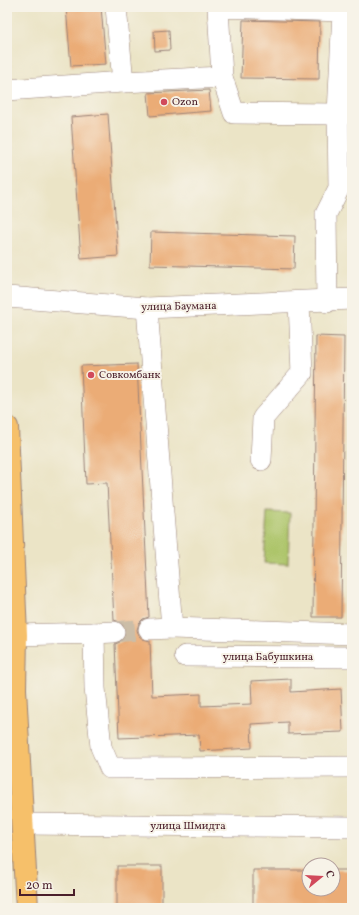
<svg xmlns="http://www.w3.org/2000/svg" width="359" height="915" font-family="Vollkorn,serif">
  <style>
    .green { fill: #adc56a; stroke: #7c724a }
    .building { fill: #ebac76 }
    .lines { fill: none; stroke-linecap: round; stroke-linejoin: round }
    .minor-tunnel { stroke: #cbbda7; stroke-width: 21; stroke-dasharray: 21 10; stroke-linecap: butt }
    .minor-casing { stroke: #9a8278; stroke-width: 22 }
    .major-casing { stroke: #9a8278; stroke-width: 24 }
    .minor { stroke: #fff; stroke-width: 21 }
    .major { stroke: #f6c06b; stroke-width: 22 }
    .poi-dot { fill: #d1495b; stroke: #f7f3e8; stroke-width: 1.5 }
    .labels { text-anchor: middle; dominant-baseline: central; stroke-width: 4; stroke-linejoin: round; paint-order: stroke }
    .poi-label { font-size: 11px; fill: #4a1f2b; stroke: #f7f3e8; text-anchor: start }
    .street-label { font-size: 11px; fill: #4a1f2b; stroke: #f7f3e8 }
  </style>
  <rect width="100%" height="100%" fill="#f7f3e8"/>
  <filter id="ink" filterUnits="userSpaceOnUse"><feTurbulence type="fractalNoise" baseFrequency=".025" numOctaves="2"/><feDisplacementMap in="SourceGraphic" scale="8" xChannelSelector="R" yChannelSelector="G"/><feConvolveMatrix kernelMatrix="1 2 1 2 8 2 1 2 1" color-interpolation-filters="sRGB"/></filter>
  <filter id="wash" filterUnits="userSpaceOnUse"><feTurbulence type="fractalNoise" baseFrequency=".012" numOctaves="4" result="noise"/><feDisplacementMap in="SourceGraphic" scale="16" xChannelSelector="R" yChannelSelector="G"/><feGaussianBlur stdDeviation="0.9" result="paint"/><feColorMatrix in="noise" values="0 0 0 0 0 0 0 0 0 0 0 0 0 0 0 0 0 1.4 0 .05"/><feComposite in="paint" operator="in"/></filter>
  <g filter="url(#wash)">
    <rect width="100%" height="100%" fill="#ebe4c6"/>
    <!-- green -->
    <polygon class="green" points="267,512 290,513 288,564 264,563"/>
    <g id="blocks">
      <!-- building -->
      <g class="building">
        <polygon points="66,7 101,7 106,64 71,66"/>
        <polygon points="243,20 320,22 319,79 241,78"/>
        <polygon points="169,30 170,50 155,51 154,31"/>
        <polygon points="209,90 211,111 150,116 148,93"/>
        <polygon points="108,114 118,256 81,259 71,117"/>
        <polygon points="151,232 295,236 294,269 150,265"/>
        <polygon points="316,336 344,337 341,617 313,617"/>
        <polygon points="137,364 149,617 143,619 139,623 137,630 139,636 143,639 150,641 152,696 201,694 201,706 252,704 251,681 291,679 291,692 341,689 343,732 288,734 288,722 251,724 252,748 200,751 199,735 119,738 115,644 120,642 124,638 126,631 124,626 120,622 114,620 107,483 86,484 81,366"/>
        <rect x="117" y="866" width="45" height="42"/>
        <polygon points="253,870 309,870 309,889 333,889 333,870 352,870 352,908 253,908"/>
      </g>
    </g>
  </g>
  <g filter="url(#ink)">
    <use href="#blocks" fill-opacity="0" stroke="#9a8278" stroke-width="1"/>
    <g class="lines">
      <!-- minor-tunnel -->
      <polyline class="minor-tunnel" points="114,632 149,629"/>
      <!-- minor casing -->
      <g class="minor-casing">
        <g id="minor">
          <polyline points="116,7 123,82"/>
          <polyline points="218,7 222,77 234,113 338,114 343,11 221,7"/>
          <polyline points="7,90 123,82 222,77"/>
          <polyline points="7,297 147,308 352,299"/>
          <polyline points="327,302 326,214 339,188 338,114"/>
          <polyline points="147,308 172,628 352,634"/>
          <polyline points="261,460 263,418 302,373 299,303"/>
          <polyline points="149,629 172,628"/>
          <polyline points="94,633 114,632"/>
          <polyline points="16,635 94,633 95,688 101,747 110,768 352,767"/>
          <polyline points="185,656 352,657"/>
          <polyline points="23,824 352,827"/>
        </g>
      </g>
      <!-- major casing -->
      <g class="major-casing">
        <polyline id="major" points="7,427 16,635 15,689 27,908"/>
      </g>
      <!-- minor -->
      <use href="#minor" class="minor"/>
      <!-- major -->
      <use href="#major" class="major"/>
    </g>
  </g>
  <!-- markers -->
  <g class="poi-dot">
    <circle cx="164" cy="102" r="4"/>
    <circle cx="91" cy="375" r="4"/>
  </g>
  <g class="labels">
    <!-- poi labels -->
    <g class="poi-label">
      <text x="172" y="102">Ozon</text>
      <text x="99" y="375">Совкомбанк</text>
    </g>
    <!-- street labels -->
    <g class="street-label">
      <text transform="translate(179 307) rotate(-1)">улица Баумана</text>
      <text x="268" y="657">улица Бабушкина</text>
      <text x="188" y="826">улица Шмидта</text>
    </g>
  </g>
  <!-- margin -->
  <rect width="359" height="915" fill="none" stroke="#f7f3e8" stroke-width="24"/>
  <!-- north arrow -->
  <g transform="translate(321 877) rotate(72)"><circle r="19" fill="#f7f3e8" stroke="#b29e9c"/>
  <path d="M0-3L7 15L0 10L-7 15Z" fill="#d1495b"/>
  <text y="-6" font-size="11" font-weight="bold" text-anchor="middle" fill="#4a1f2b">С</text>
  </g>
  <!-- scale -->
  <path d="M20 889v6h54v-6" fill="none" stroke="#4a1f2b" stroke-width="2"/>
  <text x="26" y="889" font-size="12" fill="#4a1f2b" stroke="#f7f3e8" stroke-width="3" paint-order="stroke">20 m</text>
</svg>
